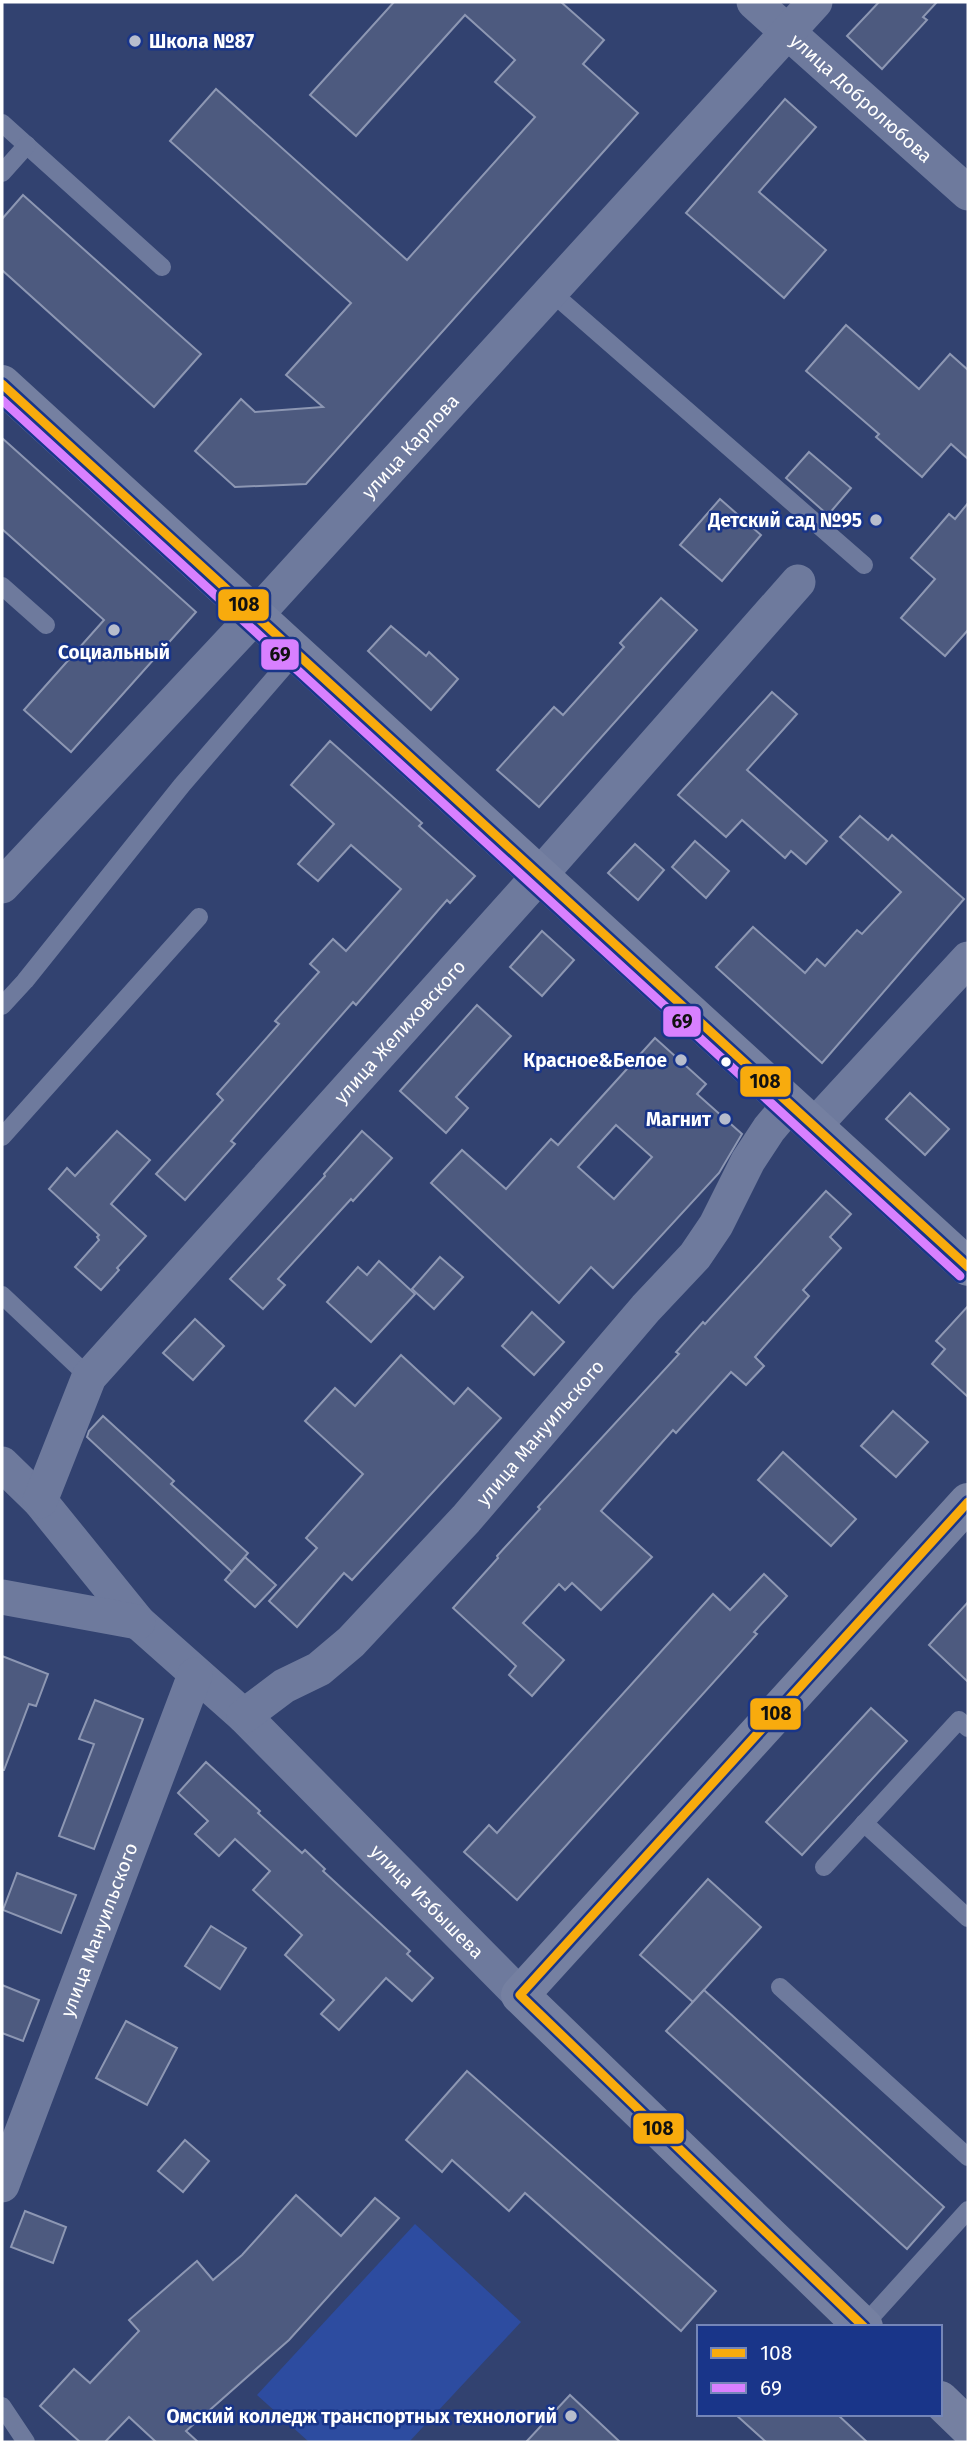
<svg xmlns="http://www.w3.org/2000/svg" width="970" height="2444" font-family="'Fira Sans',sans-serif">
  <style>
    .green { fill: #2d4ca0 }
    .building { fill: #4d5a7f; stroke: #8d97b3; stroke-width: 2; fill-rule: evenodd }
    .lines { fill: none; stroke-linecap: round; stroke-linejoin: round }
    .lane { stroke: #6e7a9d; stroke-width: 18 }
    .street { stroke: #6e7a9d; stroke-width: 35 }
    .secondary { stroke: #7580a1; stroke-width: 38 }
    .bus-1-casing { stroke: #193589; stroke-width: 14 }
    .bus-2-casing { stroke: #193589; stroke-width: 14 }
    .bus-1 { stroke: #f8ab0d; stroke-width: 9 }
    .bus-2 { stroke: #d880ff; stroke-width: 9 }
    .poi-dot { fill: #b7bdcd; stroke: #193589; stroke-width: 2.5 }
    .bus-dot { fill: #fff; stroke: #193589; stroke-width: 2.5 }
    .labels { text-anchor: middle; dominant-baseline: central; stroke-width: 5; stroke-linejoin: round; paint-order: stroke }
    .poi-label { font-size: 19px; font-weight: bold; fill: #fff; stroke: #193589; text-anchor: end }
    .street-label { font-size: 19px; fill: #fff; stroke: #193589 }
    .line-badge { stroke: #193589; stroke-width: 2.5 }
    .pale-badge-label { font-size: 19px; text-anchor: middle; font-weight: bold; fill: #111 }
  </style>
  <rect width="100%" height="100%" fill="#324270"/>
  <!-- green -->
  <polygon class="green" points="415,2224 521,2322 409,2442 309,2442 257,2395"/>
  <!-- building -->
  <g class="building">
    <polygon points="394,2 561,2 604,40 583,64 638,113 306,484 235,487 195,451 241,399 255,412 323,407 286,375 351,303 170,141 216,89 407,260 535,117 495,82 515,60 465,15 356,136 310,95"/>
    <polygon points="879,2 937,2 923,17 927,20 882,69 847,36"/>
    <polygon points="785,99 816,127 759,192 826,250 784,298 686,213"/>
    <polygon points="23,195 201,354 154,407 2,270 2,219"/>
    <polygon points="846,325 919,389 950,354 968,370 968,459 951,444 922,477 876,437 879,434 806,371"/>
    <polygon points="2,438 196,612 71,752 24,710 104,620 2,529"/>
    <polygon points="809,452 851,488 828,515 786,478"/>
    <polygon points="720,499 761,535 722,581 680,545"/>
    <polygon points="968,503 968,630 945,656 901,618 935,579 911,558 949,514 955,519"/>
    <polygon points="661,598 697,630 539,807 497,770 554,707 563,715 624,647 620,643"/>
    <polygon points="391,626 426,656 429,652 458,679 431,710 368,651"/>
    <polygon points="772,692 797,714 747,770 827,841 806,864 791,851 785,858 742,820 726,837 678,795"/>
    <polygon points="330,741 422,823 419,826 475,876 450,903 447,900 356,1005 353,1002 231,1141 235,1144 185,1200 156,1174 223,1100 217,1094 279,1024 275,1021 319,972 310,964 333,939 346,951 401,889 351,845 318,881 298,864 334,824 291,785"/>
    <polygon points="860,816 888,840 892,835 964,899 822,1063 716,967 753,927 805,973 817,959 825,966 857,930 862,934 901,892 840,837"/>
    <polygon points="695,841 729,871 706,898 672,867"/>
    <polygon points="635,844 664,870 638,900 608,873"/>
    <polygon points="542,931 574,960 542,996 510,967"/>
    <polygon points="477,1005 511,1036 456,1097 468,1108 446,1133 400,1091"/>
    <path d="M 655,1038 L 706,1084 L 697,1094 L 742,1134 L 719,1173 L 613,1288 L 591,1267 L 559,1303 L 431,1183 L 462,1150 L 506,1189 L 551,1139 L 558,1145 ZM 616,1125 L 652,1157 L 614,1199 L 578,1167 Z"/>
    <polygon points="910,1093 949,1129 925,1155 886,1119"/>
    <polygon points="117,1131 150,1160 111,1204 146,1236 117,1268 119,1270 101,1290 75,1267 99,1240 97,1237 99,1235 49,1189 67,1168 75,1176"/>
    <polygon points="362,1131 392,1158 353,1201 351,1199 278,1279 285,1285 263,1309 230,1279 325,1176 324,1174"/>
    <polygon points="826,1191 851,1214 830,1237 841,1248 803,1290 809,1296 755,1357 764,1366 746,1385 731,1372 676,1433 673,1430 601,1511 652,1557 601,1610 572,1583 565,1590 559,1584 523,1623 564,1660 532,1696 509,1675 516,1666 453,1608 498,1558 497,1556 540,1509 538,1507 679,1354 676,1352 703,1322 705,1324"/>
    <polygon points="440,1257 463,1277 434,1309 412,1289"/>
    <polygon points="379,1261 415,1294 371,1342 327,1302 358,1267 367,1275"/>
    <polygon points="968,1306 968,1397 932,1364 945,1349 936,1341"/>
    <polygon points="532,1312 564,1342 534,1375 502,1346"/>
    <polygon points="195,1319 224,1346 193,1380 163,1353"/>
    <polygon points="401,1355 454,1404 468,1388 501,1418 352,1580 344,1573 297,1627 269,1601 317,1548 306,1538 363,1474 305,1421 335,1388 355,1406"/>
    <polygon points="893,1411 928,1442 896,1477 861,1446"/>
    <polygon points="103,1416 174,1481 171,1484 248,1553 232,1572 87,1437 89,1431"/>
    <polygon points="783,1452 856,1519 831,1546 758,1480"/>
    <polygon points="245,1557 276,1585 255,1607 225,1580"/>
    <polygon points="764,1574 787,1596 754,1632 757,1634 517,1900 464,1852 489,1825 497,1833 713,1594 730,1610"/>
    <polygon points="968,1602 968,1682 929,1645"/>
    <polygon points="2,1656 48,1674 36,1706 29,1704 4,1770 2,1770"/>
    <polygon points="95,1700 143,1719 94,1849 59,1836 94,1744 79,1739"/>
    <polygon points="871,1708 907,1741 802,1855 766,1822"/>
    <polygon points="206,1762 260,1811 258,1813 302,1853 305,1850 325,1869 323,1871 410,1951 407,1954 433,1978 412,2001 386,1978 339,2030 321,2014 334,2000 285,1955 302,1935 253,1890 270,1871 235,1839 219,1856 195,1834 208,1821 178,1793"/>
    <polygon points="17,1873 76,1895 61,1933 3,1910"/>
    <polygon points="708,1879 761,1927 693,2002 640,1955"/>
    <polygon points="211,1926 246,1948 220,1989 185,1966"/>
    <polygon points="2,1985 39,2000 23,2041 2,2033"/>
    <polygon points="704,1990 944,2207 907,2249 666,2031"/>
    <polygon points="126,2021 177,2048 147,2105 96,2078"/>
    <polygon points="467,2071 716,2291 681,2331 525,2193 509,2211 452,2160 442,2172 406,2140"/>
    <polygon points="185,2140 209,2161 183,2192 158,2171"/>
    <polygon points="296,2195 341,2236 375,2198 399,2218 289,2340 186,2431 198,2442 156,2442 129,2417 105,2442 80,2442 40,2406 74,2369 90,2383 139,2331 129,2320 197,2261 213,2280 242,2255"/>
    <polygon points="25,2211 66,2227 53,2263 11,2247"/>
    <polygon points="570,2395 620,2442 526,2442"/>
    <polygon points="735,2414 837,2414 867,2442 766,2442"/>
  </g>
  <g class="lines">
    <!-- lane -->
    <g class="lane">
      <polyline points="2,123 162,267"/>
      <polyline points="2,173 27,145"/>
      <polyline points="550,291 864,565"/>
      <polyline points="2,586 46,625"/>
      <polyline points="2,1006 25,981 182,785 296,653"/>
      <polyline points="2,1137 199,917"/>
      <polyline points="2,1295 89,1377"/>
      <polyline points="864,1823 968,1918"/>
      <polyline points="824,1867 959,1720 968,1728"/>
      <polyline points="780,1987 968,2157"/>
      <polyline points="863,2326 968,2210"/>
      <polyline points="2,2406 26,2442"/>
    </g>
    <!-- street -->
    <g class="street">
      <path id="s1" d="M 754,2 L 968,193"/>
      <path id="s2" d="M 2,886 L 255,616 L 815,2"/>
      <polyline points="814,1126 968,959"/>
      <path id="s3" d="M 2,1464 L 40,1501 L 138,1622 L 244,1716 L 520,1995"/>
      <path id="s4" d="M 40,1501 L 89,1377 L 539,876 L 798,582"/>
      <polyline points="2,1597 138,1622"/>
      <path id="s5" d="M 244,1716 L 284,1686 L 319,1669 L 351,1642 L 466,1519 L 646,1308 L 695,1256 L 716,1225 L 748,1161 L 769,1129 L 790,1104"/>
      <path id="s6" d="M 2,2185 L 195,1675"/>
    </g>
    <!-- secondary -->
    <g class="secondary">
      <polyline points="2,384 968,1267"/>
      <polyline points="864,2327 520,1995 968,1502"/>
      <polyline points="940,2400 968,2427"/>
    </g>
    <!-- bus-1 casing -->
    <g class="bus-1-casing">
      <g id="bus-1">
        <polyline points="2,384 968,1267"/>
        <polyline points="864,2327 520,1995 968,1502"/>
      </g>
    </g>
    <!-- bus-2 casing -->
    <g class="bus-2-casing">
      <polyline id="bus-2" points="2,400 960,1276"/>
    </g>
    <!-- bus-1 -->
    <use href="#bus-1" class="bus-1"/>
    <!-- bus-2 -->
    <use href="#bus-2" class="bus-2"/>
  </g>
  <!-- markers -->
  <g class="poi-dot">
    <circle cx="135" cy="41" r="7"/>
    <circle cx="876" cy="520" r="7"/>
    <circle cx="114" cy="630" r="7"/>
    <circle cx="681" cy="1060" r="7"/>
    <circle cx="725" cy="1119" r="7"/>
    <circle cx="571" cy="2416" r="7"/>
  </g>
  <circle class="bus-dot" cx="726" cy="1062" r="6"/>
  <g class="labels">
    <!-- poi labels -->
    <g class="poi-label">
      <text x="149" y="41" text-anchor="start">Школа №87</text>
      <text x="862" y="520">Детский сад №95</text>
      <text x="114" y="652" text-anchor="middle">Социальный</text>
      <text x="667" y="1060">Красное&amp;Белое</text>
      <text x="711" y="1119">Магнит</text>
      <text x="557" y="2416">Омский колледж транспортных технологий</text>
    </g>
    <!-- street labels -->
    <g class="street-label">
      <text stroke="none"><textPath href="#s1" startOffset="144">улица Добролюбова</textPath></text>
      <text stroke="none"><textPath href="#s2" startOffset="600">улица Карлова</textPath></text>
      <text stroke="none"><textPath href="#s4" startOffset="598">улица Желиховского</textPath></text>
      <text stroke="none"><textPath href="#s5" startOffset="413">улица Мануильского</textPath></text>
      <text stroke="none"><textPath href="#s3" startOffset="611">улица Избышева</textPath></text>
      <text stroke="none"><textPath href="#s6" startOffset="273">улица Мануильского</textPath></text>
    </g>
  </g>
  <g class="line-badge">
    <rect x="217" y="588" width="53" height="34" rx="7" fill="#f8ab0d"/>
    <rect x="260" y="638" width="40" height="33" rx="7" fill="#d880ff"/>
    <rect x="662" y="1005" width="40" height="33" rx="7" fill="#d880ff"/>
    <rect x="739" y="1065" width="53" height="33" rx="7" fill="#f8ab0d"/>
    <rect x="749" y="1697" width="53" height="34" rx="7" fill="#f8ab0d"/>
    <rect x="632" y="2112" width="53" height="33" rx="7" fill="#f8ab0d"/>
  </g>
  <g class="pale-badge-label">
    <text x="244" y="611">108</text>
    <text x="280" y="661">69</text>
    <text x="682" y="1028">69</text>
    <text x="765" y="1088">108</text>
    <text x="776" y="1720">108</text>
    <text x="658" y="2135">108</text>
  </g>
  <!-- border -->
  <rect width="970" height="2444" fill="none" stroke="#ffffff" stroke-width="7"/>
  <!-- legend -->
  <rect x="697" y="2325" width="245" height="91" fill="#193589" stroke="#7586b8" stroke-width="2"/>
  <rect x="711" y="2348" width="35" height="10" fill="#f8ab0d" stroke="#7586b8" stroke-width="2"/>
  <text x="760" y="2360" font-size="21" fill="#ffffff">108</text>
  <rect x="711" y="2383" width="35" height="10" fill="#d880ff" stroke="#7586b8" stroke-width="2"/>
  <text x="760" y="2395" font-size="21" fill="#ffffff">69</text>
</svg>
